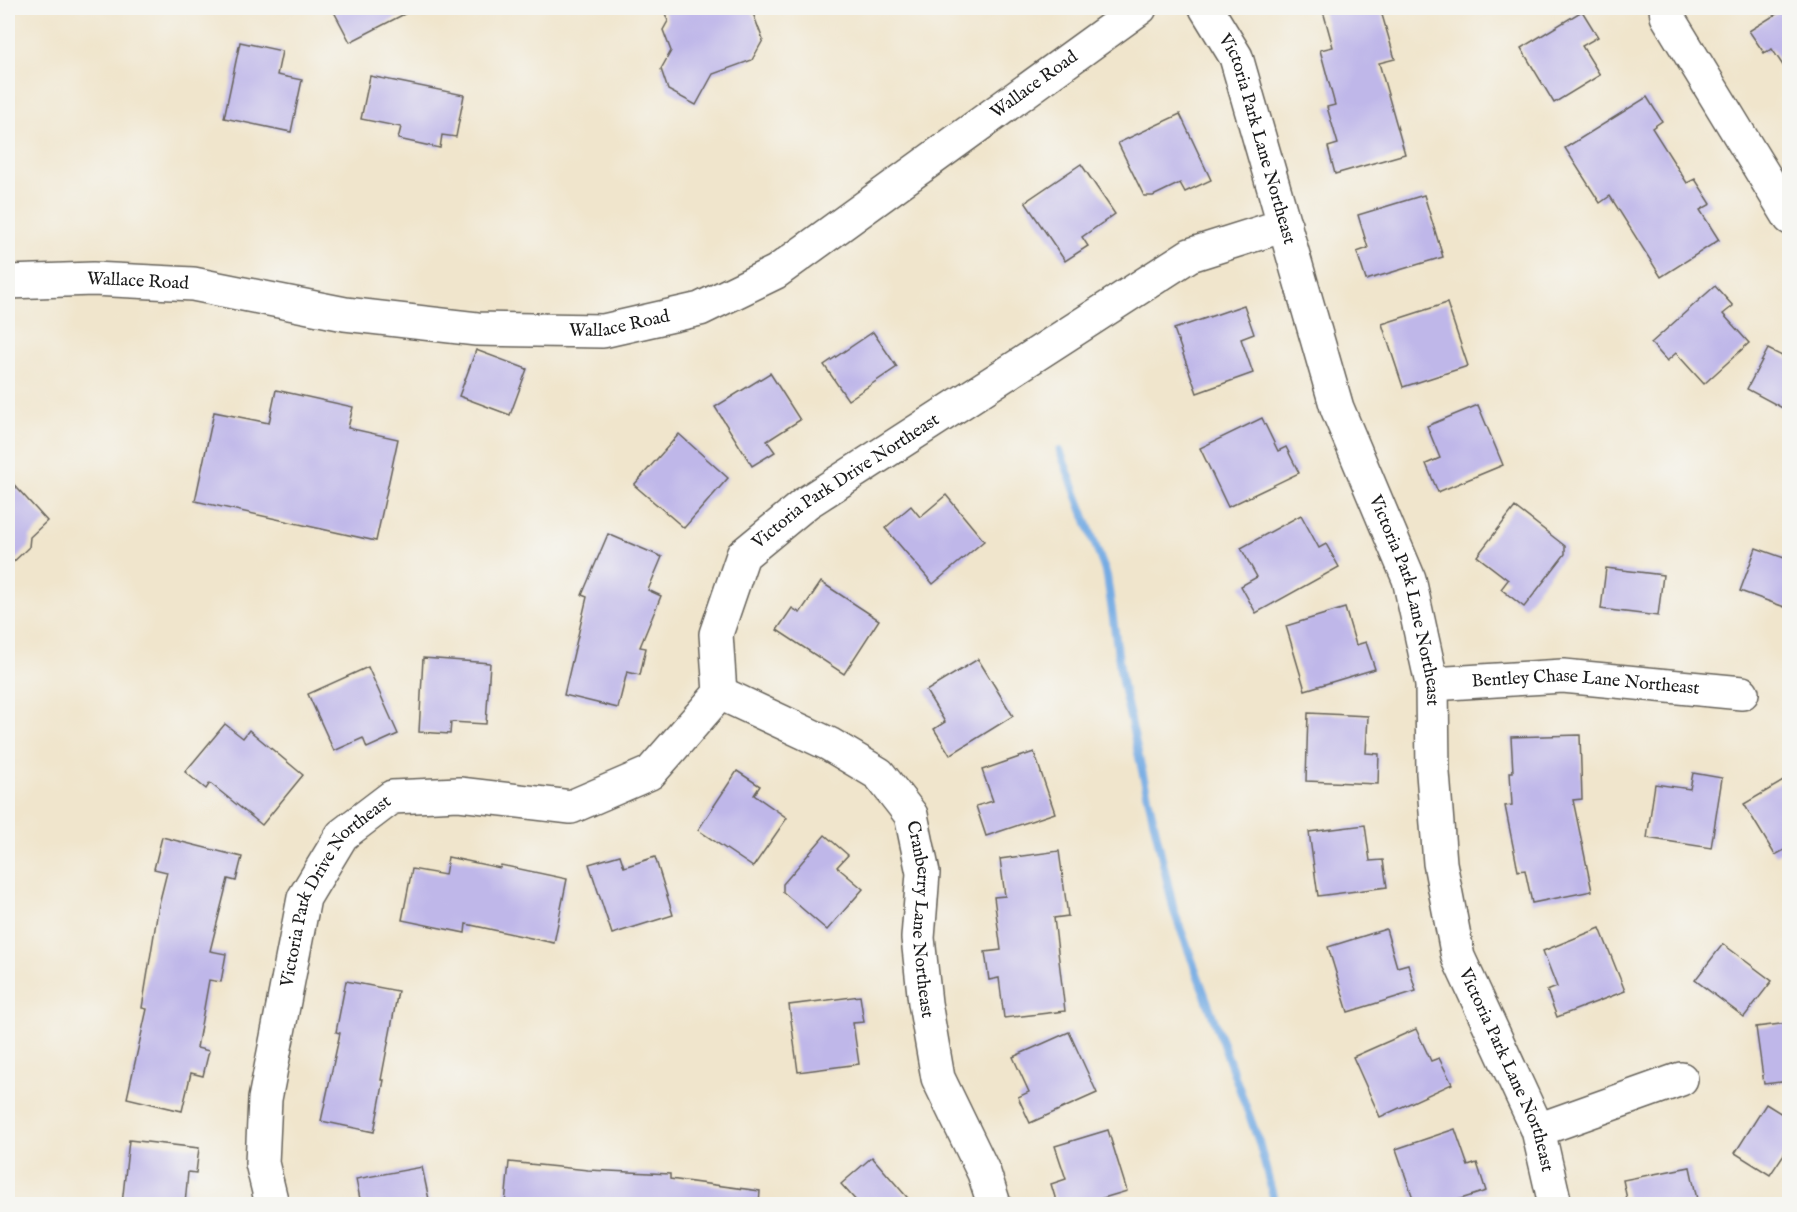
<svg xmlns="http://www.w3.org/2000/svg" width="1797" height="1212" font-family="'IM FELL English',serif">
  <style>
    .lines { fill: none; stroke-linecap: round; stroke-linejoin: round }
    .stream { stroke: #75abe3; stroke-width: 8 }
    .building { fill: #bfb7e9 }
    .minor-casing { stroke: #66625a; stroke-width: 36 }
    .minor { stroke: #fff; stroke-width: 33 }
    .labels { text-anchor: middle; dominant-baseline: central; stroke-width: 6; stroke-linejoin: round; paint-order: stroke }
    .street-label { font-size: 18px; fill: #1c1c1c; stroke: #f6f6f2 }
  </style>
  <rect width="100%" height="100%" fill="#f6f6f2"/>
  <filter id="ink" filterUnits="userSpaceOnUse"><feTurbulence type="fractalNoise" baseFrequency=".0167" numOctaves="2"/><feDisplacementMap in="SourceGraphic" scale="12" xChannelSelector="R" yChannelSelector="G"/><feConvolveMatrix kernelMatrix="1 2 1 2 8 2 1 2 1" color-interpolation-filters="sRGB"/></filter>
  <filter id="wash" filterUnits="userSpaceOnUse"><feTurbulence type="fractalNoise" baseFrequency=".008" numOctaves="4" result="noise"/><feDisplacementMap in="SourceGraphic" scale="24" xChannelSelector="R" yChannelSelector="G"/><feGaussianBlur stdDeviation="1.35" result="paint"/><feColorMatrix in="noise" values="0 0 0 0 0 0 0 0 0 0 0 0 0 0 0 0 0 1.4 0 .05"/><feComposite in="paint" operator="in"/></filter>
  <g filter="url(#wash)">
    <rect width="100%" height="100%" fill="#f0e5cc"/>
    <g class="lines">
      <!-- stream -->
      <polyline class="stream" points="1060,451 1107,576 1122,682 1174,911 1259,1142 1275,1204"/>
    </g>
    <g id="blocks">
      <!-- building -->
      <g class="building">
        <polygon points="332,8 416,8 350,42"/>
        <polygon points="663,8 751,8 763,40 752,60 713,74 696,105 668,90 661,69 671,51 663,30 668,21"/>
        <polygon points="1337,8 1380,8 1395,59 1379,63 1405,154 1335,174 1328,147 1338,144 1327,107 1335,105 1320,50 1333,47 1323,11"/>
        <polygon points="1786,8 1790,8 1790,76 1772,49 1764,53 1749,31"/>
        <polygon points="1582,11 1598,37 1582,46 1600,75 1554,103 1521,48"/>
        <polygon points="240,42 282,51 277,75 302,80 291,132 224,118"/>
        <polygon points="370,76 464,95 456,137 442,135 440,148 398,139 401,127 361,119"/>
        <polygon points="1647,97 1662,121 1652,128 1687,183 1695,179 1711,204 1700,210 1719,240 1661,277 1610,196 1600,203 1565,148"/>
        <polygon points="1180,114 1211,180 1185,192 1180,183 1153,196 1144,196 1118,143"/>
        <polygon points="1081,164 1115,214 1082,237 1088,246 1065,261 1025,202"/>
        <polygon points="1424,195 1443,257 1366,280 1357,252 1368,248 1358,215"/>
        <polygon points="1715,286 1733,306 1723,314 1749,343 1704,384 1676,353 1667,361 1651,343"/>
        <polygon points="1447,303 1468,366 1403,387 1382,324"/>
        <polygon points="1244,305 1254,334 1241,339 1253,373 1197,393 1174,329"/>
        <polygon points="873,332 897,367 848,400 824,365"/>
        <polygon points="1768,349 1790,360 1790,412 1747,389"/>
        <polygon points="476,350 527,369 510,415 459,396"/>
        <polygon points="770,373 800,420 767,441 775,452 752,466 715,407"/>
        <polygon points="276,390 353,407 348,428 398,439 376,541 195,501 214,412 269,423"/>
        <polygon points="1478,405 1503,465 1438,492 1426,464 1440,458 1427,426"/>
        <polygon points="1262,418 1278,451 1286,447 1299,473 1228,507 1200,448"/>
        <polygon points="679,434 728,478 684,528 634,485"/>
        <polygon points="8,478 47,521 30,537 29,547 8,567"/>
        <polygon points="946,495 984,541 933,584 885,528 911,506 920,517"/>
        <polygon points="1515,507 1565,546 1565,554 1524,607 1501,589 1508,580 1477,556"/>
        <polygon points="1301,515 1319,548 1326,544 1339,567 1256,613 1241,586 1257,577 1241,548"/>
        <polygon points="608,534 662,557 648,590 661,596 640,647 646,648 640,675 627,672 618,708 564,695 587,597 582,595"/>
        <polygon points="1756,548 1790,560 1790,609 1740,591"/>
        <polygon points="1606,568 1663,575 1658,616 1601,609"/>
        <polygon points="821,582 879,620 844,674 777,630 792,608 800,613"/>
        <polygon points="1345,608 1356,645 1366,642 1375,669 1305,690 1286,626"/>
        <polygon points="423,658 490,663 486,724 451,722 450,734 419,732"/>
        <polygon points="978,659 1013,716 950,755 934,729 945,722 926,691"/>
        <polygon points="368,667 398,734 367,748 363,738 334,751 308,694"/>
        <polygon points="1308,713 1368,716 1366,753 1379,754 1378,784 1306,781"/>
        <polygon points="225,724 243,738 249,730 303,775 262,825 210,783 206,789 185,772"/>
        <polygon points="1580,735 1582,799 1573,800 1592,891 1532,903 1525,870 1518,871 1505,806 1512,805 1510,772 1513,772 1511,737"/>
        <polygon points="1034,752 1055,813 986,836 976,806 993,801 982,770"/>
        <polygon points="737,771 760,786 754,795 787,818 753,867 698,830"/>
        <polygon points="1693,773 1722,778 1711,848 1647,838 1655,784 1690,789"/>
        <polygon points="1790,777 1790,847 1775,855 1744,804"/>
        <polygon points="1365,825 1370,861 1383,860 1387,887 1318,896 1309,832"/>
        <polygon points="825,835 848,855 837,867 863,889 827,930 783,892 783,884"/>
        <polygon points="162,837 242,857 236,881 228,879 210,951 226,954 221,982 209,980 197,1048 209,1051 203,1076 191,1073 182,1111 127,1098 147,1009 142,1008 159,904 167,872 154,869"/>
        <polygon points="1059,851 1068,916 1054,918 1065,1011 1004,1018 999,978 989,980 985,952 1001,950 994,897 1005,896 1000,859"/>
        <polygon points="620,855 624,867 655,857 673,915 612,934 589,864"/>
        <polygon points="448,857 500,868 501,865 567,879 554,943 466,924 465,933 402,920 412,869 445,875"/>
        <polygon points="1600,928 1625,991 1557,1017 1547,991 1557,987 1543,951"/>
        <polygon points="1386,929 1397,967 1408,964 1416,991 1348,1012 1328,947"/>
        <polygon points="1723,944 1772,981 1744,1017 1695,980"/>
        <polygon points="346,981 398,991 381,1080 384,1080 374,1132 321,1121 340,1033 336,1032"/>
        <polygon points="860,996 864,1022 853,1023 859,1064 798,1072 789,1005"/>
        <polygon points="1790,1023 1790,1081 1764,1084 1756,1027"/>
        <polygon points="1416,1029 1431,1061 1439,1058 1452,1084 1380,1117 1353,1057"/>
        <polygon points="1069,1032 1097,1093 1030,1123 1018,1097 1029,1092 1013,1057"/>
        <polygon points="1766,1104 1790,1119 1790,1145 1770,1175 1735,1153"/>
        <polygon points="1455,1129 1468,1166 1477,1163 1486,1191 1445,1204 1415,1204 1396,1149"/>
        <polygon points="1108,1130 1127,1191 1083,1204 1057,1204 1051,1184 1066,1179 1055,1146"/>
        <polygon points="129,1140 199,1148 196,1173 188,1172 185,1204 122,1204"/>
        <polygon points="872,1157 913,1204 859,1204 841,1184"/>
        <polygon points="509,1162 588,1170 670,1174 670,1179 760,1191 759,1204 505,1204"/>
        <polygon points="422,1167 430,1204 361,1204 356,1179"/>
        <polygon points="1690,1167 1698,1204 1628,1204 1623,1180"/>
      </g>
    </g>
  </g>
  <g filter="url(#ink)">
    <use href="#blocks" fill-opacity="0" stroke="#66625a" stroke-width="1.5"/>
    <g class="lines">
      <!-- minor casing -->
      <g class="minor-casing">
        <g id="minor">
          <path id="s1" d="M 1206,8 L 1236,57 L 1337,408 L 1409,579 L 1432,684 L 1433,773 L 1440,863 L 1458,957 L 1538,1130 L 1555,1204"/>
          <polyline points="1666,8 1667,16 1790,218"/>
          <path id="s2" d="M 8,282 L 93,279 L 193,284 L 345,314 L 477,329 L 603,331 L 700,309 L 776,272 L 1140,8"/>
          <path id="s3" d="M 1432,684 L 1563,676 L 1742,693"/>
          <path id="s4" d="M 720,693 L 829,744 L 879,774 L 911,815 L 923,873 L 918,938 L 925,1003 L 938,1078 L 984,1173 L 994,1204"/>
          <polyline points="1538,1130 1681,1079"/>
          <path id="s5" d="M 272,1204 L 262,1163 L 265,1099 L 304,898 L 342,835 L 392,797 L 459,794 L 571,807 L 650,773 L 720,693 L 716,634 L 743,555 L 806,503 L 1190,255 L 1285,225"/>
        </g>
      </g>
      <!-- minor -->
      <use href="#minor" class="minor"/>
    </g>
  </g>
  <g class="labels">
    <!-- street labels -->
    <g class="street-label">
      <text stroke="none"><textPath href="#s2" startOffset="1102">Wallace Road</textPath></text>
      <text stroke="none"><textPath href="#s1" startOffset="142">Victoria Park Lane Northeast</textPath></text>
      <text stroke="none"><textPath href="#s2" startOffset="130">Wallace Road</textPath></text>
      <text stroke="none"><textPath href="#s2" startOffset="616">Wallace Road</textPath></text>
      <text stroke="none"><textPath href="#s5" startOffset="1089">Victoria Park Drive Northeast</textPath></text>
      <text stroke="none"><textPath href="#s1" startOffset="628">Victoria Park Lane Northeast</textPath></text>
      <text stroke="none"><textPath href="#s3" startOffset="154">Bentley Chase Lane Northeast</textPath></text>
      <text stroke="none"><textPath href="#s5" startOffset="332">Victoria Park Drive Northeast</textPath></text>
      <text stroke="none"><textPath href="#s4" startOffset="336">Cranberry Lane Northeast</textPath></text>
      <text stroke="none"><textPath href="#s1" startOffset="1114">Victoria Park Lane Northeast</textPath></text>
    </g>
  </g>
  <!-- margin -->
  <rect width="1797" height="1212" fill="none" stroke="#f6f6f2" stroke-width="30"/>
</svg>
